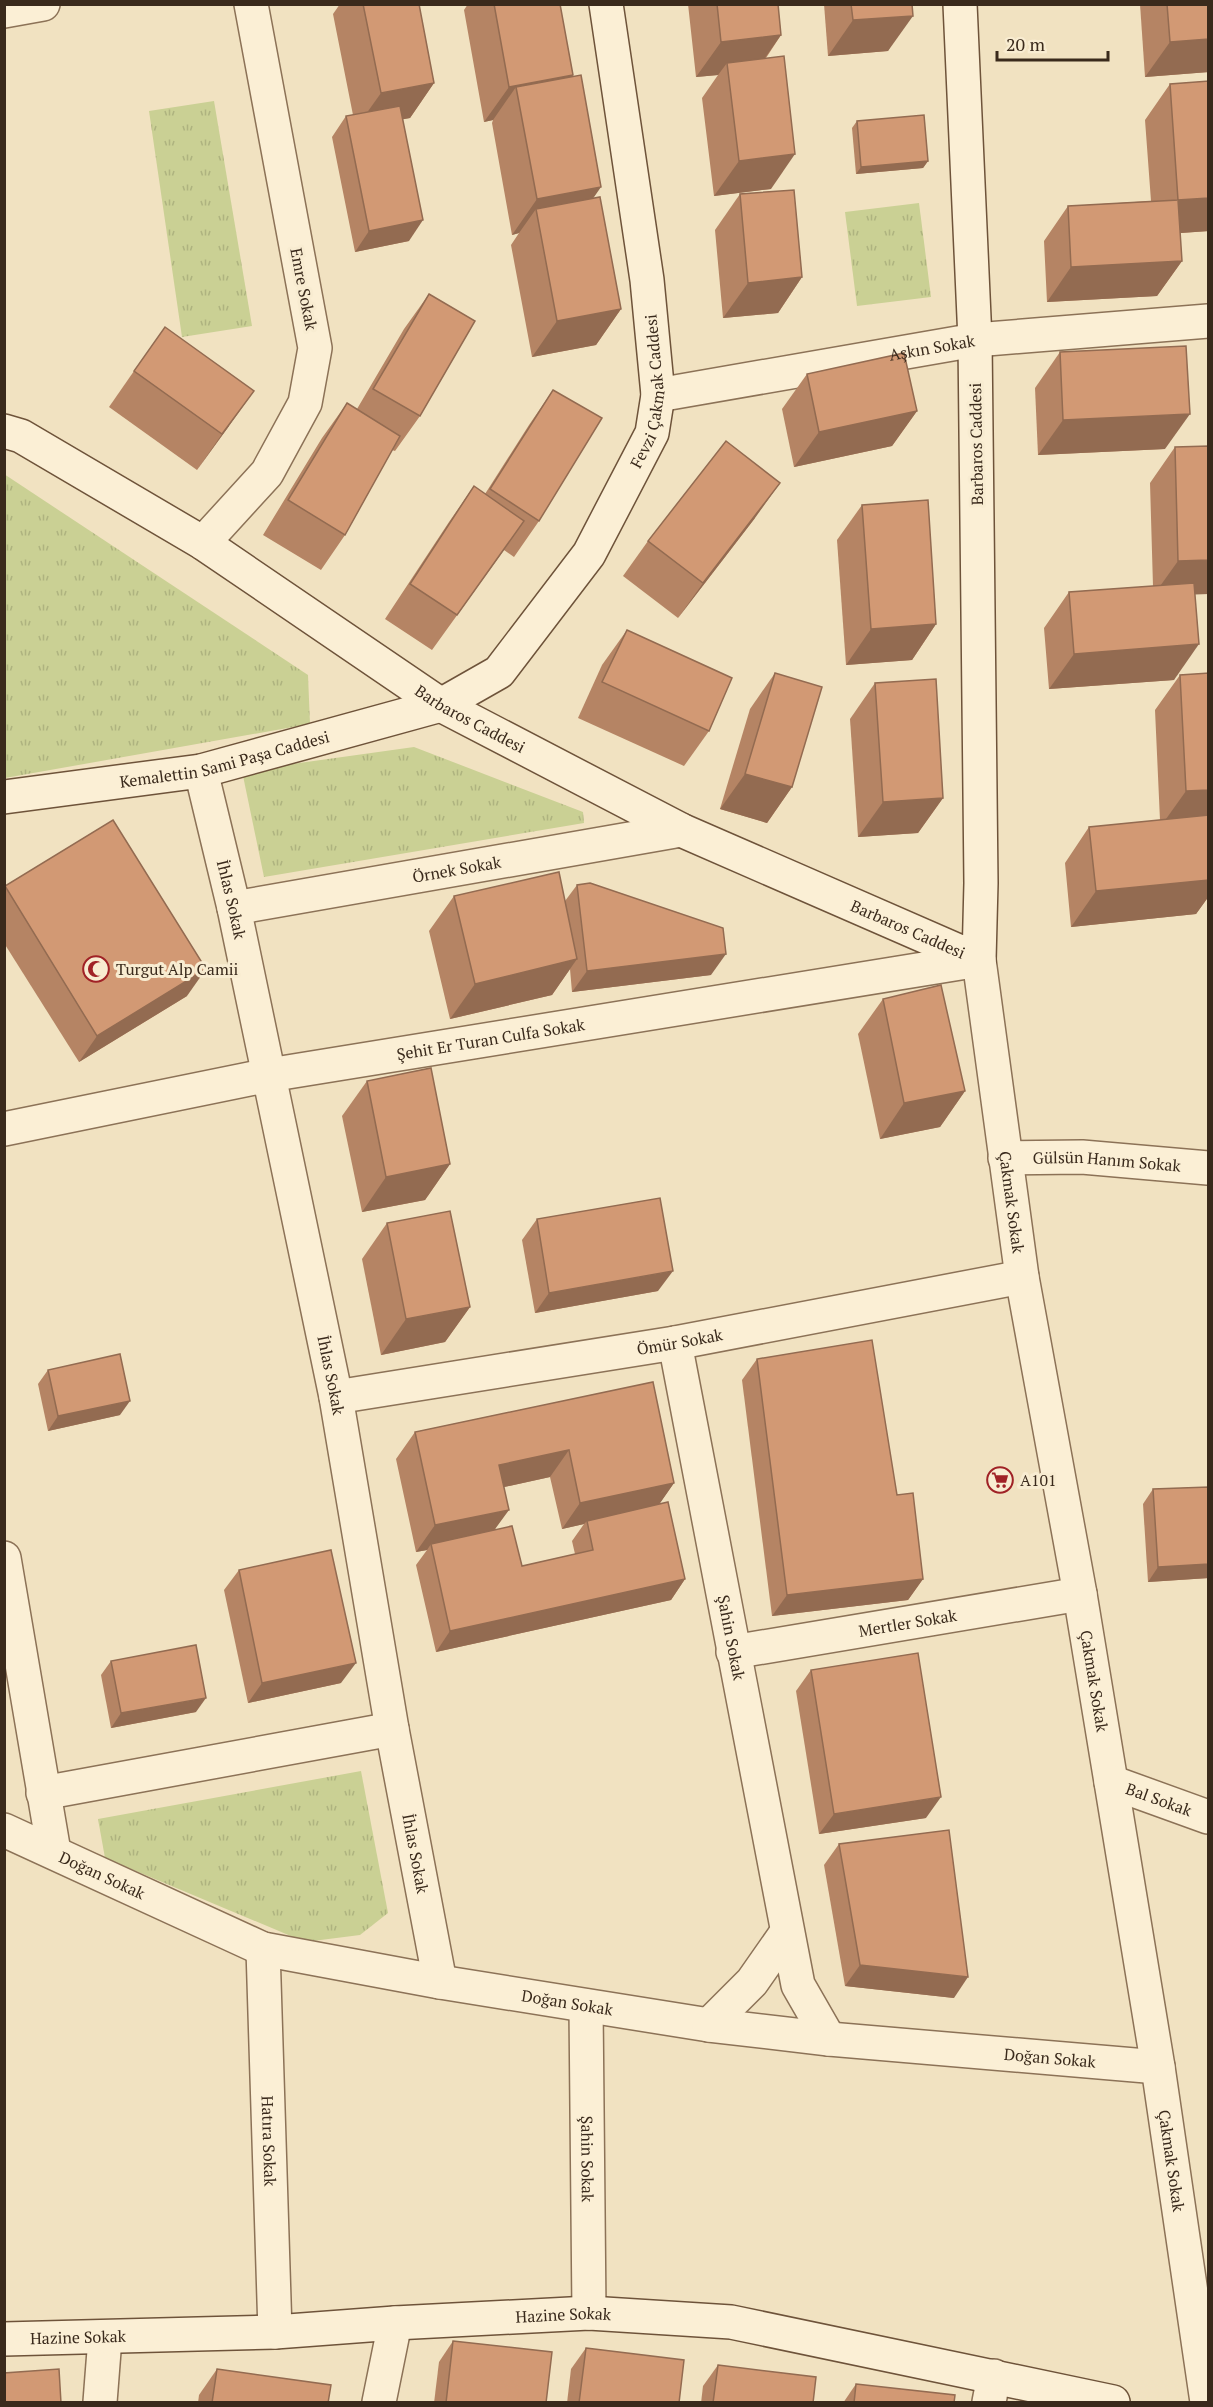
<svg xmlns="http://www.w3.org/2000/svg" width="1213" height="2407" font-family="'PT Serif',serif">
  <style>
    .park { fill: url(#park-tufts) }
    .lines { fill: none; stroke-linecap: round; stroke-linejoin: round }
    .street-casing { stroke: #8c7257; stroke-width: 36 }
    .secondary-casing { stroke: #6e533a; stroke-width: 36 }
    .street { stroke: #fbefd5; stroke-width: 33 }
    .secondary { stroke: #fbefd5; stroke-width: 33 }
    .wall { fill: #b58464; fill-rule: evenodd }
    .shaded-wall { fill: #936b51 }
    .building { fill: #d29974; stroke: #936b51; stroke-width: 1.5 }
    .labels { text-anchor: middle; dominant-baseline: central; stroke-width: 6; stroke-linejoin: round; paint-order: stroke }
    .street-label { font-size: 16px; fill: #3a2a1c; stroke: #f8ecd1 }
    .poi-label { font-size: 16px; fill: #3a2a1c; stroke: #f8ecd1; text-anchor: start }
  </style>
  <defs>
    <pattern id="park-tufts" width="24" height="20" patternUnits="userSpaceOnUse" patternTransform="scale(1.5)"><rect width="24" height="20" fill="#cad094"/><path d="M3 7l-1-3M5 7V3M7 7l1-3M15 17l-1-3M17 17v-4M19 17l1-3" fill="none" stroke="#aeb37f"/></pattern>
  </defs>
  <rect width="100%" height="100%" fill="#f1e2c1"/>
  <!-- park -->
  <g class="park">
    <polygon points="214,101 252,326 182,337 149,111"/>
    <polygon points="919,203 931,297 857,306 845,212"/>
    <polygon points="4,474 308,675 310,724 5,778"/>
    <polygon points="414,747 583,812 584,823 264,877 242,771"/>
    <polygon points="361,1771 388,1913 360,1935 305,1942 105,1858 98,1819"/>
  </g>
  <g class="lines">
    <!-- street casing -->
    <g class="street-casing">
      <g id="street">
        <polyline points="4,11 43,4"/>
        <path id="s1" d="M 658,395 L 975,340 L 1208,321"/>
        <polyline points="203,543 267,473 305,403 315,348 251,4"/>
        <path id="s2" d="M 201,771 L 234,908 L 336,1397 L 392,1729 L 440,1982"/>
        <path id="s3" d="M 234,908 L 681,830"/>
        <path id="s4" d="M 4,1129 L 269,1075 L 979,960 L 1022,1277 L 1080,1594 L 1158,2067 L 1207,2402"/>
        <path id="s5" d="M 1005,1158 L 1082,1157 L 1208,1168"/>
        <path id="s6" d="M 675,1343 L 798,1985 L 829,2039"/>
        <path id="s7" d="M 336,1397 L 675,1343 L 1022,1277"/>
        <polyline points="4,1558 54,1852"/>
        <path id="s8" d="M 733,1652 L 1080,1594"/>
        <path id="s9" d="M 1111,1782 L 1208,1817"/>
        <polyline points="43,1793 392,1729"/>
        <path id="s10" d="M 4,1830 L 263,1949 L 440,1982 L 709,2025 L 829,2039 L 1158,2067"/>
        <path id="s11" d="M 263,1949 L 275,2332"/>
        <path id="s12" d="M 586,2006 L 589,2313"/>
        <polyline points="709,2025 752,1982 787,1932"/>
        <polyline points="100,2402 105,2338"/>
        <polyline points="379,2402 395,2323"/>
        <polyline points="989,2402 994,2376"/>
      </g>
    </g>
    <!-- secondary casing -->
    <g class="secondary-casing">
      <g id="secondary">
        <path id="s13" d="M 4,431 L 21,436 L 203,543 L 441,705 L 681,830 L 979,960 L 981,883 L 975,340 L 960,4"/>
        <path id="s14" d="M 4,797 L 201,771 L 441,705 L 499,672 L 589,554 L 652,433 L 658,395 L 647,280 L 606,4"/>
        <path id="s15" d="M 4,2339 L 275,2332 L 395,2323 L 589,2313 L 731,2322 L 1113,2402"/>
      </g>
    </g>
    <!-- street -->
    <use href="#street" class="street"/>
    <!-- secondary -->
    <use href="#secondary" class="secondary"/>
  </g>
  <!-- wall -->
  <g class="wall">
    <polygon points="340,4 419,4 434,83 410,118 403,119 409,241 355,252 332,137 346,116 353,115 333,14"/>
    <polygon points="468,4 560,4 573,75 572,77 593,199 621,309 596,345 532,357 511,245 519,233 512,235 492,123 493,120 484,122 464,10"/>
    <polygon points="688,4 778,4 781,35 766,58 771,189 714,196 702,98 718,75 696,77"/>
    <polygon points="824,4 912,4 888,51 828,56"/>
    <polygon points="1140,4 1209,4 1209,72 1145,77"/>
    <polygon points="1209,81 1209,231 1180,233 1182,261 1157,296 1047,302 1044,241 1068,206 1151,201 1145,120 1170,84"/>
    <polygon points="857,121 928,161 923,168 856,174 852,128"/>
    <polygon points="740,194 802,277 778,313 723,318 715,230"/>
    <polygon points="429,294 420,416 395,451 392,450 345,535 321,570 263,535 322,438 347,403 357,409 404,329"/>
    <polygon points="1060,352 1165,449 1038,455 1035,388"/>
    <polygon points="134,371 229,426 197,470 109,407"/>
    <polygon points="807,374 917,411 892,446 794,467 782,409"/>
    <polygon points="553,390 539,521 514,557 504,550 432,650 385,619 449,522 474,486 485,494 529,425"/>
    <polygon points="1175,447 1195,595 1174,680 1049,689 1044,628 1069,592 1153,586 1150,483"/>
    <polygon points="862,505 936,624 912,660 846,665 837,540"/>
    <polygon points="755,518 678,618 623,576 648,541"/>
    <polygon points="627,630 709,731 684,766 578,718 602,665"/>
    <polygon points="775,673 792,787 767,823 720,809 750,709"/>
    <polygon points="1209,673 1209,896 1196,914 1071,927 1065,863 1089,827 1160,820 1155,710 1180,675"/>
    <polygon points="875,683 943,798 918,833 858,837 850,719"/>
    <polygon points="577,885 711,975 572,992 570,969 552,995 450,1019 429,931 454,896 565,901"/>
    <polygon points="4,887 187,996 79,1062 4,943"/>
    <polygon points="883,999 965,1091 940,1127 880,1139 858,1034"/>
    <polygon points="367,1081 450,1164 425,1200 362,1212 342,1116"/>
    <polygon points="537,1219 658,1291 535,1313 522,1240"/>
    <polygon points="387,1223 470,1307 445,1342 381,1355 362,1259"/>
    <polygon points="757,1359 897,1495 923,1579 908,1600 772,1616 742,1380"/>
    <polygon points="48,1370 120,1415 48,1431 38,1384"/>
    <path d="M 653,1382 L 674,1483 L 659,1504 L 685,1579 L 671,1600 L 436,1652 L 416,1565 L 427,1550 L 416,1552 L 396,1459 L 415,1432 ZM 550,1477 L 562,1529 L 584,1524 L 572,1541 L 575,1554 L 522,1566 L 495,1530 L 504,1487 Z"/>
    <polygon points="1209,1487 1209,1578 1148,1582 1143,1504 1153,1489"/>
    <polygon points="239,1570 341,1683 248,1703 224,1590"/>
    <polygon points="111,1661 196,1712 111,1728 101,1675"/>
    <polygon points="811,1670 926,1818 819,1834 796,1691"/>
    <polygon points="839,1844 954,1998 845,1986 824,1865"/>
    <polygon points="453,2341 546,2403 434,2403 439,2362"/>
    <polygon points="586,2348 679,2403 567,2403 571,2369"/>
    <polygon points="718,2365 813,2403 701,2403 703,2386"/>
    <polygon points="217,2369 328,2403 198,2403 199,2395"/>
    <polygon points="856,2384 854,2403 843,2403"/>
  </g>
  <!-- shaded-wall -->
  <g class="shaded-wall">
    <polygon points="913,16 888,51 828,56 853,20"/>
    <polygon points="781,35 756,71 727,63 718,75 696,77 721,42"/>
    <polygon points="1209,39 1209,72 1145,77 1170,42"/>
    <polygon points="573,75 548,110 516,87 493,120 484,122 509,87"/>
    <polygon points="434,83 410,118 356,128 381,93"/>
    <polygon points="795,154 771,189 714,196 739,161"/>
    <polygon points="928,161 923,168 856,174 861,167"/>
    <polygon points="601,187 576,223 536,209 519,233 512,235 537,199"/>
    <polygon points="1209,198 1209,231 1153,235 1178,200"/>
    <polygon points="423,220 409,241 355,252 369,231"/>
    <polygon points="1182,261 1157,296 1047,302 1071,267"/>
    <polygon points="802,277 778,313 723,318 748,283"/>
    <polygon points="621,309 596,345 532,357 557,321"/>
    <polygon points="254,391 229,426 197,470 222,434"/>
    <polygon points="917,411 892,446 794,467 819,432"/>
    <polygon points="1190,414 1165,449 1038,455 1063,420"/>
    <polygon points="780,483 755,518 678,618 703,583"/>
    <polygon points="1209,560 1209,594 1153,596 1178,561"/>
    <polygon points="936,624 912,660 846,665 871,629"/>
    <polygon points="1199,644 1174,680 1049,689 1074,654"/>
    <polygon points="745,774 792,787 767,823 720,809"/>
    <polygon points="1209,790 1209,824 1161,826 1186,791"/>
    <polygon points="943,798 918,833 858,837 883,802"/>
    <polygon points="1209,880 1209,896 1196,914 1071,927 1096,891"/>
    <polygon points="726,954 711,975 572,992 587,971"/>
    <polygon points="577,959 552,995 450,1019 475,984"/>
    <polygon points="206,969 187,996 79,1062 97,1036"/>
    <polygon points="965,1091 940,1127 880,1139 904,1103"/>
    <polygon points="450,1164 425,1200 362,1212 386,1177"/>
    <polygon points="673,1271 658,1291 535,1313 549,1293"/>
    <polygon points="470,1307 445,1342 381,1355 406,1319"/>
    <polygon points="130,1401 120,1415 48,1431 58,1416"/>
    <polygon points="569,1450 550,1477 481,1492 499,1465"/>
    <polygon points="674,1483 656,1509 587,1521 584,1524 562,1529 580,1503"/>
    <polygon points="509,1510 490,1536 431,1544 427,1550 416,1552 435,1525"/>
    <polygon points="1209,1564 1209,1578 1148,1582 1158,1567"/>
    <polygon points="685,1579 671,1600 436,1652 450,1631"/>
    <polygon points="923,1579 908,1600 772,1616 787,1595"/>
    <polygon points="356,1663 341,1683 248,1703 262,1683"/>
    <polygon points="206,1698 196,1712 111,1728 121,1713"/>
    <polygon points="941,1797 926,1818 819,1834 834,1814"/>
    <polygon points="860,1965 968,1977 954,1998 845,1986"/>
  </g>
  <!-- building -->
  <g class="building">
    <polygon points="363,4 419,4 434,83 381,93"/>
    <polygon points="494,4 560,4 573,75 509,87"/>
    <polygon points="717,4 778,4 781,35 721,42"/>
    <polygon points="851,4 912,4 913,16 853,20"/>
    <polygon points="1167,4 1209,4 1209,39 1170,42"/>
    <polygon points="784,56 795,154 739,161 727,63"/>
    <polygon points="581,75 601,187 537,199 516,87"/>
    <polygon points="1209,81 1209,198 1178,200 1182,261 1071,267 1068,206 1178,200 1170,84"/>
    <polygon points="400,106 423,220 369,231 346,116"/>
    <polygon points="924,115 928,161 861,167 857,121"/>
    <polygon points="794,190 802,277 748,283 740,194"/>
    <polygon points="600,197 621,309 557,321 536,209"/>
    <polygon points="429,294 475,321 420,416 373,389"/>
    <polygon points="165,327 254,391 222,434 134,371"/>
    <polygon points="1186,346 1190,414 1063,420 1060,352"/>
    <polygon points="904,353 917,411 819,432 807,374"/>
    <polygon points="553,390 602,418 539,521 490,489"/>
    <polygon points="347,403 400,436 345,535 288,500"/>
    <polygon points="726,441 780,483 703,583 648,541"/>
    <polygon points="1209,446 1209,560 1178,561 1175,447"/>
    <polygon points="474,486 524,521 457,615 410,584"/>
    <polygon points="928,500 936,624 871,629 862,505"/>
    <polygon points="1194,583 1199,644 1074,654 1069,592"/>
    <polygon points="627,630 732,678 709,731 602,682"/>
    <polygon points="775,673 822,687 792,787 745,774"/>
    <polygon points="1209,673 1209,790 1186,791 1180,675"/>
    <polygon points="936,679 943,798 883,802 875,683"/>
    <polygon points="1209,815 1209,880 1096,891 1089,827"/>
    <polygon points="113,820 206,969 97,1036 5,886"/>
    <polygon points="559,872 577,959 475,984 454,896"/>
    <polygon points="590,883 723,928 726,954 587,971 577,885"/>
    <polygon points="941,985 965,1091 904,1103 883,999"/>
    <polygon points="431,1068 450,1164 386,1177 367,1081"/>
    <polygon points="660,1198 673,1271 549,1293 537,1219"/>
    <polygon points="450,1211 470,1307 406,1319 387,1223"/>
    <polygon points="872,1340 897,1495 913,1493 923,1579 787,1595 757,1359"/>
    <polygon points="120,1354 130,1401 58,1416 48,1370"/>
    <polygon points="653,1382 674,1483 580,1503 569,1450 499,1465 509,1510 435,1525 415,1432"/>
    <polygon points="1209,1487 1209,1564 1158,1567 1153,1489"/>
    <polygon points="668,1502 685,1579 450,1631 431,1544 512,1526 522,1566 593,1550 587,1521"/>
    <polygon points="331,1550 356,1663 262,1683 239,1570"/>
    <polygon points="196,1645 206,1698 121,1713 111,1661"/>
    <polygon points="918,1653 941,1797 834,1814 811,1670"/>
    <polygon points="949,1830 968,1977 860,1965 839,1844"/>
    <polygon points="453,2341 552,2352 546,2403 446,2403"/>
    <polygon points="586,2348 684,2360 679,2403 579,2403"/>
    <polygon points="718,2365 816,2377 813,2403 713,2403"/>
    <polygon points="59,2369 61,2403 4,2403 4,2373"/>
    <polygon points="217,2369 331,2385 328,2403 212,2403"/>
    <polygon points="856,2384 955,2395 954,2403 854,2403"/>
  </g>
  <!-- icons -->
  <defs>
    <g id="mosque-ring" transform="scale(1.35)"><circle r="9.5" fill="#f8ecd1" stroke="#a02226" stroke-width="1.5"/><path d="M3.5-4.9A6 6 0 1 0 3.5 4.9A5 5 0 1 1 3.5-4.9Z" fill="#a02226"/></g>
    <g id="supermarket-ring" transform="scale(1.35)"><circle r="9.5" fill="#f8ecd1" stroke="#a02226" stroke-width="1.5"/><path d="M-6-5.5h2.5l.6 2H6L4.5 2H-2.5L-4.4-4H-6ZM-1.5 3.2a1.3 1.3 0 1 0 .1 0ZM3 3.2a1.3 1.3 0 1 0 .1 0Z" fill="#a02226"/></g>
  </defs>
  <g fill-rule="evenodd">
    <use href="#mosque-ring" x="96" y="969"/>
    <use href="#supermarket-ring" x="1000" y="1480"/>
  </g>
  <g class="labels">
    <!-- street labels -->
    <g class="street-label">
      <text transform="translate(304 289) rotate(79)">Emre Sokak</text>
      <text stroke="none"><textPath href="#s1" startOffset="278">Aşkın Sokak</textPath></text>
      <text stroke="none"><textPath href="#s14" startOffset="840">Fevzi Çakmak Caddesi</textPath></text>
      <text transform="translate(976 444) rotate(-91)">Barbaros Caddesi</text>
      <text stroke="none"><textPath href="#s13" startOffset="549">Barbaros Caddesi</textPath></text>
      <text stroke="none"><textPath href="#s14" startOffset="224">Kemalettin Sami Paşa Caddesi</textPath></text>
      <text stroke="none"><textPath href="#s3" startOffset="226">Örnek Sokak</textPath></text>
      <text stroke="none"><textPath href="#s2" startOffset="132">İhlas Sokak</textPath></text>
      <text stroke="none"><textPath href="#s13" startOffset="1035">Barbaros Caddesi</textPath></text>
      <text stroke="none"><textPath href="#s4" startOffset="495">Şehit Er Turan Culfa Sokak</textPath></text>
      <text stroke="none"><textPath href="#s5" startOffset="102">Gülsün Hanım Sokak</textPath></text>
      <text stroke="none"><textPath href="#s4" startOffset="1234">Çakmak Sokak</textPath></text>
      <text stroke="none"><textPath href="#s7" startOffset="348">Ömür Sokak</textPath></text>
      <text stroke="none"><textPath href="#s2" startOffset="618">İhlas Sokak</textPath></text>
      <text stroke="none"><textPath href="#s8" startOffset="177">Mertler Sokak</textPath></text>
      <text stroke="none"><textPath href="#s6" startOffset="300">Şahin Sokak</textPath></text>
      <text stroke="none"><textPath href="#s4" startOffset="1720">Çakmak Sokak</textPath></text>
      <text stroke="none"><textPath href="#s9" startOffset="51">Bal Sokak</textPath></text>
      <text stroke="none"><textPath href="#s2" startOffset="1104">İhlas Sokak</textPath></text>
      <text stroke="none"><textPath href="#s10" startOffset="108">Doğan Sokak</textPath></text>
      <text stroke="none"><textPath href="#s10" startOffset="594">Doğan Sokak</textPath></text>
      <text stroke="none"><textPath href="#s10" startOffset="1080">Doğan Sokak</textPath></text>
      <text stroke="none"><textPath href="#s11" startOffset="192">Hatıra Sokak</textPath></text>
      <text stroke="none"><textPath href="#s12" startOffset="153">Şahin Sokak</textPath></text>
      <text stroke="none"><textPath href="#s4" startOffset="2206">Çakmak Sokak</textPath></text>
      <text stroke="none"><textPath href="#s15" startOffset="560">Hazine Sokak</textPath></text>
      <text stroke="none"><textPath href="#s15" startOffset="74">Hazine Sokak</textPath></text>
    </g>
    <!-- poi labels -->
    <g class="poi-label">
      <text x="116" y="969">Turgut Alp Camii</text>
      <text x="1020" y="1480">A101</text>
    </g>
  </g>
  <!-- border -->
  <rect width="1213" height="2407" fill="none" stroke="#3a2a1c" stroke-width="12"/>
  <!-- scale -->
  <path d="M997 51v9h111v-9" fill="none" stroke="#3a2a1c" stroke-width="3"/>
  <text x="1006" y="51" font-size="18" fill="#3a2a1c" stroke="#f8ecd1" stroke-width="4.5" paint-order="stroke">20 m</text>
</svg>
